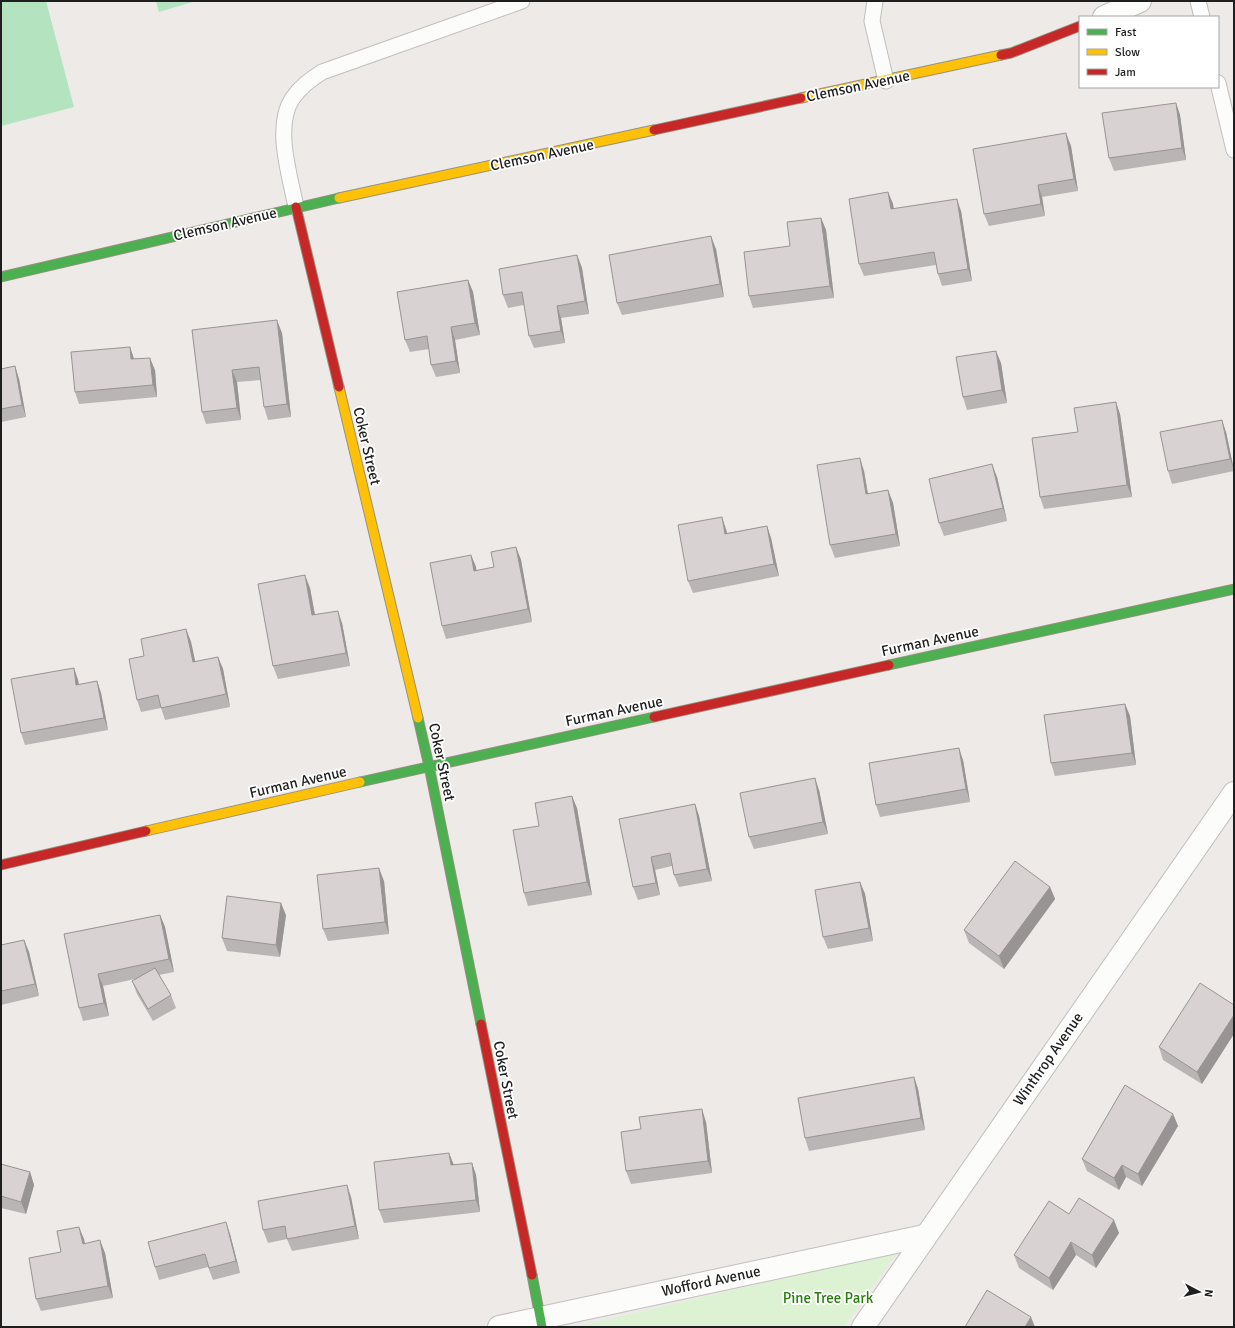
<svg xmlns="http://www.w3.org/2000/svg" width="1235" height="1328" font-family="Signika,sans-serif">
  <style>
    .park { fill: #dcf2d3 }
    .pitch { fill: #b3e3bf }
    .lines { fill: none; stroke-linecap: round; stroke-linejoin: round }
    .lane-casing { stroke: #c0bfbe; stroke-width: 17 }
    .street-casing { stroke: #c0bfbe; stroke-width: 24 }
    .fast-casing { stroke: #97917f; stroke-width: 11 }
    .slow-casing { stroke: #97917f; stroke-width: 11 }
    .jam-casing { stroke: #97917f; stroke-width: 11 }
    .lane { stroke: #fcfcfb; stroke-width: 15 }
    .street { stroke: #fcfcfb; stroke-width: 22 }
    .fast { stroke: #4caf50; stroke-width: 9 }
    .slow { stroke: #ffc107; stroke-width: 9 }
    .jam { stroke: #c62828; stroke-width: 9 }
    .wall { fill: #bab5b5 }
    .shaded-wall { fill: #979493 }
    .building { fill: #d8d3d2; stroke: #979493 }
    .labels { text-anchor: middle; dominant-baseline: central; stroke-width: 3.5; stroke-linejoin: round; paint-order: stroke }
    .street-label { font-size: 15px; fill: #1f1f1f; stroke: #fff }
    .park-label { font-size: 15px; fill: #267d0c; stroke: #fff }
  </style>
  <rect width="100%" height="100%" fill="#edeae7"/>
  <!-- park -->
  <polygon class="park" points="897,1252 844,1327 575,1327"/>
  <!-- pitch -->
  <g class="pitch">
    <polygon points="1,1 46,1 74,107 1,126"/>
    <polygon points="156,1 196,1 159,12"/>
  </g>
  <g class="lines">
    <!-- lane casing -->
    <g class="lane-casing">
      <g id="lane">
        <polyline points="875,1 872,21 886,81"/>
        <polyline points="1198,1 1202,17"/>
        <polyline points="1218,83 1234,150"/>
        <path d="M 296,207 C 290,176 274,127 292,99 C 300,87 310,80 322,72 L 522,1"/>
      </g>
    </g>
    <!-- street casing -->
    <g class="street-casing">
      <g id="street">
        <polyline points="1104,17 1140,1"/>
        <polyline points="499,1327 924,1236"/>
        <polyline points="863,1327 1234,793"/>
      </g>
    </g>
    <!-- fast casing -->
    <g class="fast-casing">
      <g id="fast">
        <polyline points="1,277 339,198"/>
        <polyline points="889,665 1234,589"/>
        <polyline points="418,718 429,766 481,1024"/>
        <polyline points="360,782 654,717"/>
        <polyline points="532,1275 542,1327"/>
      </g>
    </g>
    <!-- slow casing -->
    <g class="slow-casing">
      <g id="slow">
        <polyline points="801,98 1001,55"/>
        <polyline points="339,198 654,130"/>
        <polyline points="339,387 418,718"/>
        <polyline points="146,831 360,782"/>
      </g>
    </g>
    <!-- jam casing -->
    <g class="jam-casing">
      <g id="jam">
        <polyline points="1001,55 1011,53 1080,26"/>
        <polyline points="654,130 801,98"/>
        <polyline points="296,207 339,387"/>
        <polyline points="654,717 889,665"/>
        <polyline points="1,865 146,831"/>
        <polyline points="481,1024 532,1275"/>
      </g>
    </g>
    <!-- lane -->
    <use href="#lane" class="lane"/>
    <!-- street -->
    <use href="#street" class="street"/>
    <!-- fast -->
    <use href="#fast" class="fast"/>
    <!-- slow -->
    <use href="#slow" class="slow"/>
    <!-- jam -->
    <use href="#jam" class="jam"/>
  </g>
  <!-- wall -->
  <g class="wall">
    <polygon points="1176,103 1180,115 1186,160 1114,171 1109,158"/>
    <polygon points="1071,146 1078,191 1042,197 1045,216 989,226 984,214"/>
    <polygon points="888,192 893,204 894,209 961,211 972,281 942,286 938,274 936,265 864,276 859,264"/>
    <polygon points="821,218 826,230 834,298 753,308 749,296 790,246"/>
    <polygon points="716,249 724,297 622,315 617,303"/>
    <polygon points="577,255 582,268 589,314 561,318 565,343 534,348 529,336 524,305 508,308 503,295"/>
    <polygon points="468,280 473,292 480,335 455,340 460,373 436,377 431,365 429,349 410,352 405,340"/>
    <polygon points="192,330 282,333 291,417 268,420 264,407 261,380 237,382 241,420 206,424 202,412"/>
    <polygon points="130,347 134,359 155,370 157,397 79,404 75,392"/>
    <polygon points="1001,363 1007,403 967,410 963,397"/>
    <polygon points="15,366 19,379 26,417 1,422 1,369"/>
    <polygon points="1120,414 1132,497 1044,509 1040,497 1078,432"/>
    <polygon points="1226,432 1234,471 1172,484 1168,471"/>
    <polygon points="864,471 868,494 888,490 893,503 900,546 835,558 830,545"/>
    <polygon points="997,477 1007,521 944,536 939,523"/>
    <polygon points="767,526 771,538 779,576 693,593 688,581 726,529 727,533"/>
    <polygon points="516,547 521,560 532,622 446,639 442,626 471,555 476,567 476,571 494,567"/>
    <polygon points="310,588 315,615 342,623 350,666 278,679 273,666"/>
    <polygon points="186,629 191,642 195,662 218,657 223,669 230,707 165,720 161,708 141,712 137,700 144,656"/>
    <polygon points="74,668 78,680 79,685 97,681 101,693 108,730 25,745 21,733"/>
    <polygon points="1125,704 1130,716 1136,765 1055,776 1051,763"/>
    <polygon points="963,760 970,802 880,817 876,805"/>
    <polygon points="819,790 828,834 754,849 749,837"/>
    <polygon points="695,804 699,816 712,881 679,887 674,875 672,866 655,870 660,895 638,900 633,887 619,819"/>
    <polygon points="577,808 592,895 528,906 524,893"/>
    <polygon points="384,881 389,934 328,941 323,929"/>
    <polygon points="860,882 865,894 873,941 828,949 823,937"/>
    <polygon points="1050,887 1055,899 1004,969 969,943 964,930"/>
    <polygon points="160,915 165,927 174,972 159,975 171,995 176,1008 153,1021 137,994 132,981 135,979 103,986 109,1016 83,1021 79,1008 64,934"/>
    <polygon points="286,915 280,957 227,951 222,938"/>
    <polygon points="24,940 29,952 39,996 1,1005 1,945"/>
    <polygon points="1200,983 1202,1084 1163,1060 1159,1047"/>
    <polygon points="914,1077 918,1089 925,1130 809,1151 805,1138"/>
    <polygon points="1173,1114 1178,1126 1142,1186 1126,1177 1119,1190 1087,1171 1082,1159"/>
    <polygon points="706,1122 712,1173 631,1184 626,1171"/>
    <polygon points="449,1153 454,1165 472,1163 476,1175 480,1212 384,1223 379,1210"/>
    <polygon points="1,1164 30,1172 34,1185 26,1214 1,1208"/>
    <polygon points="351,1197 359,1239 292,1251 287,1239 268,1243 263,1230"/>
    <polygon points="1069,1214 1119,1233 1096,1268 1076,1255 1053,1290 1019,1268 1014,1255"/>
    <polygon points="230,1234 240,1273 213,1280 208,1267 159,1280 155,1267"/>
    <polygon points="84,1239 85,1244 105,1253 113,1298 41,1311 36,1299 61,1252"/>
  </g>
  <!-- shaded-wall -->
  <g class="shaded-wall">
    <polygon points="1176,103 1180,115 1186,160 1182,148"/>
    <polygon points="1066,133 1071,146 1078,191 1074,179"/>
    <polygon points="1038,185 1042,197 1045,216 1041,204"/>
    <polygon points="888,192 893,204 895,222 891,209"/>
    <polygon points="957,199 961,211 972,281 968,269"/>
    <polygon points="821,218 826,230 834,298 830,286"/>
    <polygon points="711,236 716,249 724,297 720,284"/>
    <polygon points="577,255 582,268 589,314 585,301"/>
    <polygon points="468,280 473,292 480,335 475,323"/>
    <polygon points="557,306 561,318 565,343 561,331"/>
    <polygon points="277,320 282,333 291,417 287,404"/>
    <polygon points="451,327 455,340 460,373 456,361"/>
    <polygon points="130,347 134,359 131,359"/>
    <polygon points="996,351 1001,363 1007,403 1002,390"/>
    <polygon points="150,358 155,370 157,397 153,385"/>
    <polygon points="15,366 19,379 26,417 22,405"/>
    <polygon points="232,370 237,382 241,420 237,408"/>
    <polygon points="1116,402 1120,414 1132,497 1127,485"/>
    <polygon points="1222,420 1226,432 1234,470 1230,459"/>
    <polygon points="860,458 864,471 870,507 866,494"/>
    <polygon points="992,464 997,477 1007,521 1003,508"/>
    <polygon points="888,490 893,503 900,546 896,534"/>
    <polygon points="722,517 726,529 730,546 725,534"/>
    <polygon points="767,526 771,538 779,576 774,564"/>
    <polygon points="516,547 521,560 532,622 528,609"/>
    <polygon points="471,555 476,567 479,584 474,571"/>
    <polygon points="305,575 310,588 317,627 312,615"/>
    <polygon points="338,611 342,623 350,666 346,653"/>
    <polygon points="186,629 191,642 198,674 193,662"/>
    <polygon points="218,657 223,669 230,707 226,694"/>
    <polygon points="74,668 78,680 81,697 76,685"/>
    <polygon points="97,681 101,693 108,730 104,718"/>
    <polygon points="1125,704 1130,716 1136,765 1132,753"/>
    <polygon points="959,748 963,760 970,802 966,789"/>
    <polygon points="815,778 819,790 828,834 823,822"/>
    <polygon points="572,796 577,808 592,895 587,882"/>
    <polygon points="695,804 699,816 712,881 707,869"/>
    <polygon points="651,857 655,870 660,895 656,883"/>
    <polygon points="379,868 384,881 389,934 385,922"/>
    <polygon points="860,882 865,894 873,941 869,928"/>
    <polygon points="1050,887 1055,899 1004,969 999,956"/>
    <polygon points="281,903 286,915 280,957 276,945"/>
    <polygon points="160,915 165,927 174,972 169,959"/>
    <polygon points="24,940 29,952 39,996 35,984"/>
    <polygon points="98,974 103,986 109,1016 104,1003"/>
    <polygon points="1234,1015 1234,1034 1202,1084 1197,1072"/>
    <polygon points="914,1077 918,1089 925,1130 921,1118"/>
    <polygon points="702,1109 706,1122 712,1173 708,1161"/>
    <polygon points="1173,1114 1178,1126 1142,1186 1138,1174"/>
    <polygon points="449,1153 454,1166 451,1165"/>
    <polygon points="472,1163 476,1175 480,1212 476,1200"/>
    <polygon points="1122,1165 1126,1177 1119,1190 1114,1178"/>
    <polygon points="30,1172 34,1185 26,1214 21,1202"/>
    <polygon points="347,1185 351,1197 359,1239 355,1226"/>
    <polygon points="1114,1220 1119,1233 1096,1268 1092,1255"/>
    <polygon points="226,1222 230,1234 240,1273 236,1261"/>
    <polygon points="79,1227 84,1239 87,1256 83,1244"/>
    <polygon points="100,1240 105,1253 113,1298 108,1286"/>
    <polygon points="1071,1242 1076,1255 1053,1290 1049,1278"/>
    <polygon points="1031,1317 1035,1327 1025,1327"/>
  </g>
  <!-- building -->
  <g class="building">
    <polygon points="1176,103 1182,148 1109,158 1102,113"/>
    <polygon points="1066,133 1074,179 1038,185 1041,204 984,214 973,149"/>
    <polygon points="888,192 891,209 957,199 968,269 938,274 934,252 859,264 849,199"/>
    <polygon points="821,218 830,286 749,296 744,252 790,246 787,222"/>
    <polygon points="711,236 720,284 617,303 609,255"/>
    <polygon points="577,255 585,301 557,306 561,331 529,336 522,292 503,295 499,269"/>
    <polygon points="468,280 475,323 451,327 456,361 431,365 427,336 405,340 397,292"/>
    <polygon points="277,320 287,404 264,407 259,367 232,370 237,408 202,412 192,330"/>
    <polygon points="130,347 131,359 150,358 153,385 75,392 71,352"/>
    <polygon points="996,351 1002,390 963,397 956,357"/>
    <polygon points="15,366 22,405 1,409 1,369"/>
    <polygon points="1116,402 1127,485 1040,497 1032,438 1078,432 1074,408"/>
    <polygon points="1222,420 1230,459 1168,471 1160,432"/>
    <polygon points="860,458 866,494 888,490 896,534 830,545 817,465"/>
    <polygon points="992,464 1003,508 939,523 929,479"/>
    <polygon points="722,517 725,534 767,526 774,564 688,581 678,525"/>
    <polygon points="516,547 528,609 442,626 430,563 471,555 474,571 494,567 491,552"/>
    <polygon points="305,575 312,615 338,611 346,653 273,666 258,584"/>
    <polygon points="186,629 193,662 218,657 226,694 161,708 158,695 137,700 129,659 144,656 141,639"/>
    <polygon points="74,668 76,685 97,681 104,718 21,733 11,679"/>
    <polygon points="1125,704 1132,753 1051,763 1044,715"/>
    <polygon points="959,748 966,789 876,805 869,763"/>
    <polygon points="815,778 823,822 749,837 740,793"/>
    <polygon points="572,796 587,882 524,893 513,830 539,826 535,803"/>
    <polygon points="695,804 707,869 674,875 670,853 651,857 656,883 633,887 619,819"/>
    <polygon points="1015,861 1050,887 999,956 964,930"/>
    <polygon points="379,868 385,922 323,929 317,875"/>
    <polygon points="860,882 869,928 823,937 815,890"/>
    <polygon points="227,896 281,903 276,945 222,938"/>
    <polygon points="160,915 169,959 98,974 104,1003 79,1008 64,934"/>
    <polygon points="24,940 35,984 1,991 1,945"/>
    <polygon points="155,968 171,995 148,1009 132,981"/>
    <polygon points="1200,983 1234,1005 1234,1015 1197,1072 1159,1047"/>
    <polygon points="914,1077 921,1118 805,1138 798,1098"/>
    <polygon points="1125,1085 1173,1114 1138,1174 1122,1165 1114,1178 1082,1159"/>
    <polygon points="702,1109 708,1161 626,1171 621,1132 641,1129 639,1117"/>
    <polygon points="449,1153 451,1165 472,1163 476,1200 379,1210 374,1162"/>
    <polygon points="1,1164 30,1172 21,1202 1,1196"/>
    <polygon points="347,1185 355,1226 287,1239 285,1226 263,1230 258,1201"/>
    <polygon points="1079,1198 1114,1220 1092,1255 1071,1242 1049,1278 1014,1255 1049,1201 1069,1214"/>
    <polygon points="226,1222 236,1261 209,1268 205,1254 155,1267 148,1242"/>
    <polygon points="79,1227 83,1244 100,1240 108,1286 36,1299 29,1258 61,1252 57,1231"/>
    <polygon points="987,1290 1031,1317 1025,1327 965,1327"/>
  </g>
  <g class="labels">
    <!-- street labels -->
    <g class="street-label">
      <text transform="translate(858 86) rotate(-12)">Clemson Avenue</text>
      <text transform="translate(542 155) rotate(-12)">Clemson Avenue</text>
      <text transform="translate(225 224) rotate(-13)">Clemson Avenue</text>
      <text transform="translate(367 446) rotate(77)">Coker Street</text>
      <text transform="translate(930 641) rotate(-12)">Furman Avenue</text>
      <text transform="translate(614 711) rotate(-12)">Furman Avenue</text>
      <text transform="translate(442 762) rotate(78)">Coker Street</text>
      <text transform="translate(298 782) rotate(-13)">Furman Avenue</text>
      <text transform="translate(1048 1059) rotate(-55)">Winthrop Avenue</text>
      <text transform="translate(506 1080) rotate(79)">Coker Street</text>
      <text transform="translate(711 1281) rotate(-12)">Wofford Avenue</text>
    </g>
    <!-- park labels -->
    <g class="park-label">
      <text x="828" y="1298">Pine Tree Park</text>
    </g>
  </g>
  <!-- border -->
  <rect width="1235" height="1328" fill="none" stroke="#1f1f1f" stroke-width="4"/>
  <!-- legend -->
  <rect x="1079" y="16" width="140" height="72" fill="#ffffff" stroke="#a5a5a5"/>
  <rect x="1087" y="29" width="20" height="6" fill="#4caf50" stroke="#a5a5a5"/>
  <text x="1115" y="36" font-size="12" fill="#1f1f1f">Fast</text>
  <rect x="1087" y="49" width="20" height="6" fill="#ffc107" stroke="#a5a5a5"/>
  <text x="1115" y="56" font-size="12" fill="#1f1f1f">Slow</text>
  <rect x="1087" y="69" width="20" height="6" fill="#c62828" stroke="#a5a5a5"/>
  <text x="1115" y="76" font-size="12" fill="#1f1f1f">Jam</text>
  <!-- north arrow -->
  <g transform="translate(1199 1292) rotate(97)" stroke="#ffffff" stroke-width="3" paint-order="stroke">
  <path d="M0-3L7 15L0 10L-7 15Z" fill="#1f1f1f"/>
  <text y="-6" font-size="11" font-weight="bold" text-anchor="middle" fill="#1f1f1f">N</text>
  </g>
</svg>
